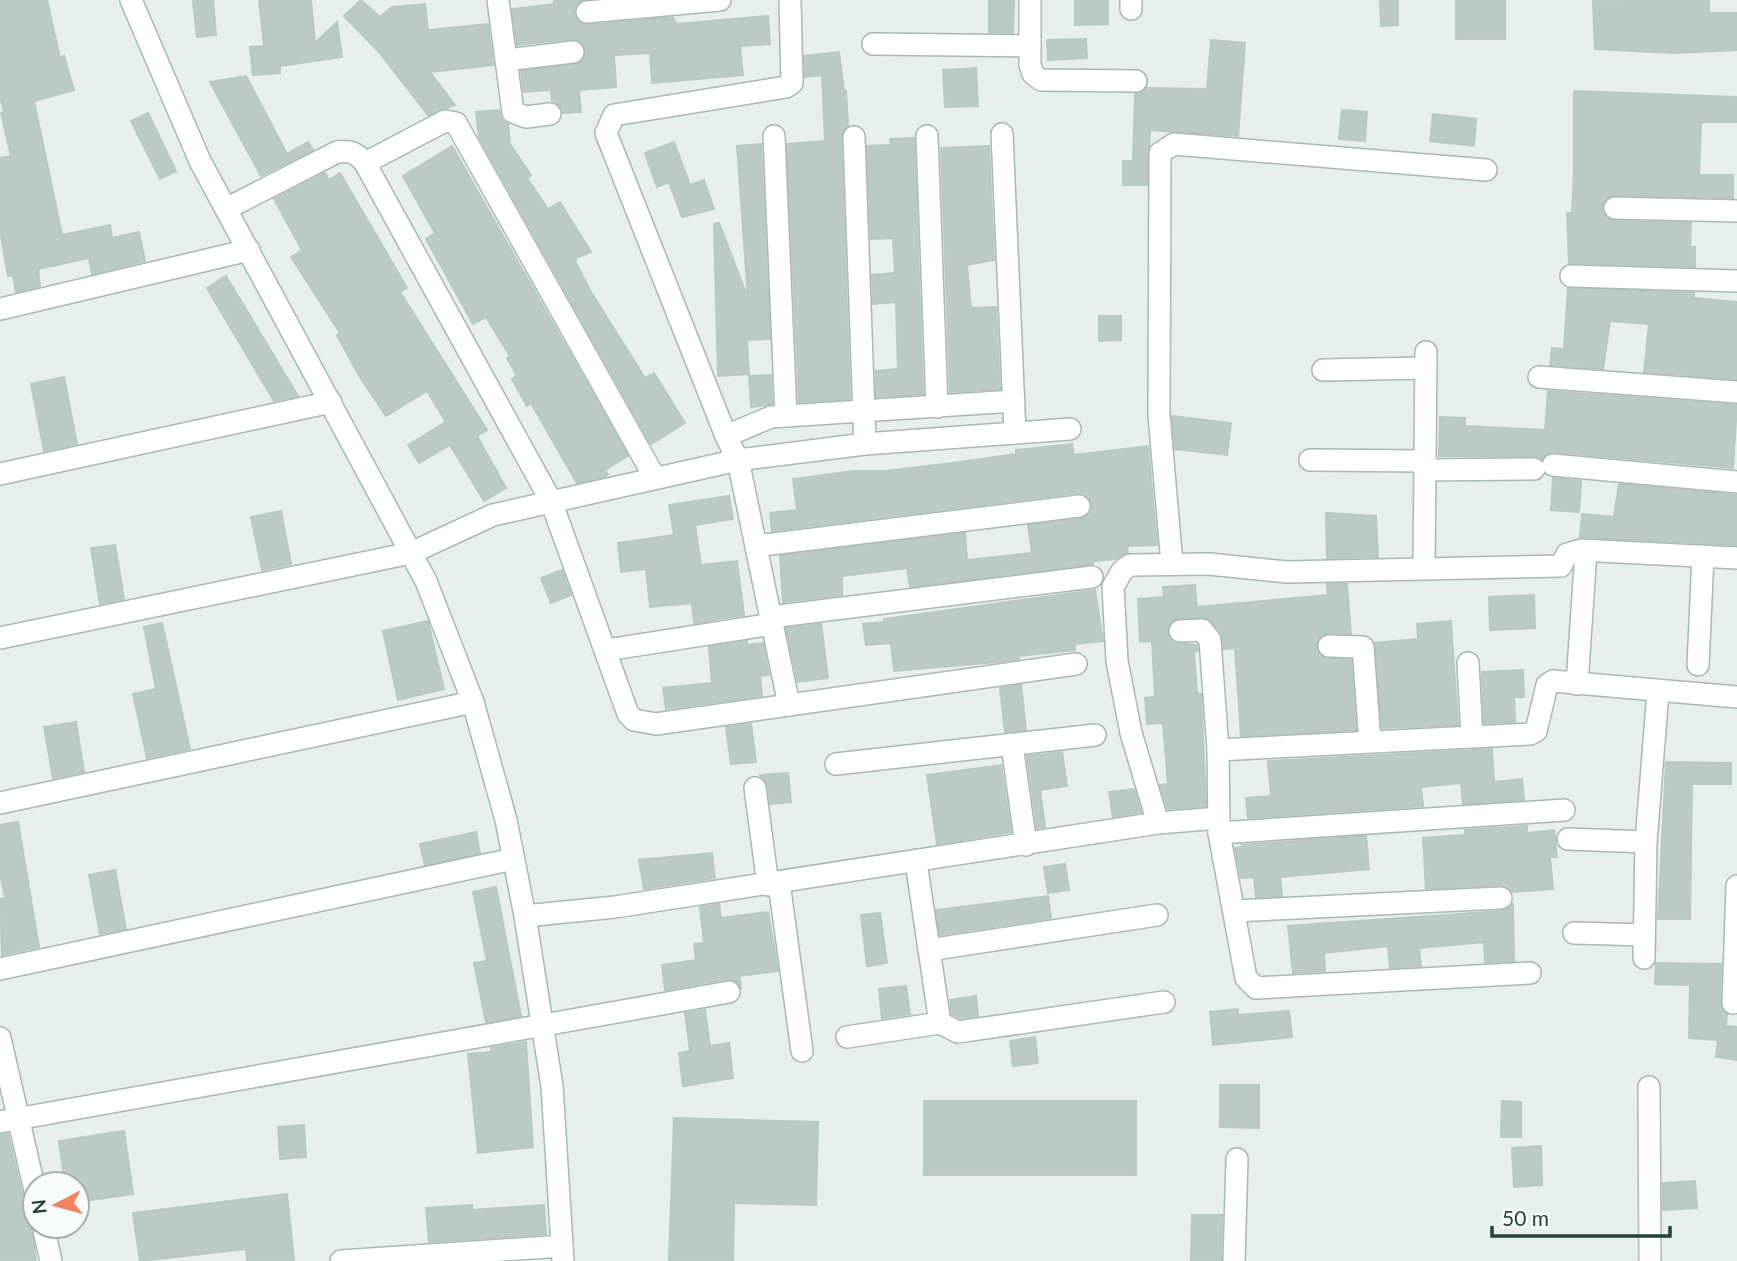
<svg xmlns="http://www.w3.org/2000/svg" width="1737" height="1261" font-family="Lato,sans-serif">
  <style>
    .building { fill: #bbcac4; stroke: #b8c9c2; stroke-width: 2 }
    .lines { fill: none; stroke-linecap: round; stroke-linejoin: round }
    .minor-casing { stroke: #a8b8b2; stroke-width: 24 }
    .secondary-casing { stroke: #a4bbb3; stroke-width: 24 }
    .minor { stroke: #fff; stroke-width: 21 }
    .secondary { stroke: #fff; stroke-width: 21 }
  </style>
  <rect width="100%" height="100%" fill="#e6efeb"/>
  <!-- building -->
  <g class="building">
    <polygon points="0,0 47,0 60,58 64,56 74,90 34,101 62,235 110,225 112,238 139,232 145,261 92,274 89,258 38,269 40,286 16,292 13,275 8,276 0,230 0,158 11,156 1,113 4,112 0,96"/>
    <polygon points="193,0 213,0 216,35 197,37"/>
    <polygon points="259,0 311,0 315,43 337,22 342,57 280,66 280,73 253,75 250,47 264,46"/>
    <polygon points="361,0 380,17 392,7 425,4 428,30 488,24 493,65 430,72 455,105 428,115 379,52 344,16"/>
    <polygon points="554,0 583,0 575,6 574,14 577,20 587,25 673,17 676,24 768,16 770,44 740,46 743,75 652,83 650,53 614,55 616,87 579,90 581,112 563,113 560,106 552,101 551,90 524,92 521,71 580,63 585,57 584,45 571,39 517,45 512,9 554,4"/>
    <polygon points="989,0 1014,0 1013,33 989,32"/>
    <polygon points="1075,0 1108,0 1108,24 1075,25"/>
    <polygon points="1380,0 1398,0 1398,25 1381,26"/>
    <rect x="1456" y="0" width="49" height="39"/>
    <polygon points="1709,0 1709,13 1737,13 1737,50 1673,53 1595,49 1593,1"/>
    <polygon points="1086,39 1087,58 1048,60 1047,40"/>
    <polygon points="1211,40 1245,43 1238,136 1150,130 1147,185 1123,185 1123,161 1133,161 1135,94 1147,88 1207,89"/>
    <polygon points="839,52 844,91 846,91 848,125 841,137 850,399 799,402 787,144 825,141 822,75 805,77 804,56"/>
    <polygon points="976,68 978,106 945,107 943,70"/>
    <polygon points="246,76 287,154 308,142 313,150 261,176 210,82"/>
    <polygon points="1574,91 1737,97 1737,122 1701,122 1699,175 1733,175 1733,198 1615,195 1608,197 1602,207 1604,215 1614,221 1691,223 1690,247 1695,247 1695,267 1569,263 1567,213 1572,213 1574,171"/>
    <polygon points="499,110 502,120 508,124 510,144 531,175 527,178 548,209 560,202 591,252 578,257 575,261 591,292 645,378 654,373 685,423 651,444 479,137 476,112"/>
    <polygon points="1342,110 1367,112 1365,141 1339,139"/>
    <polygon points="148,113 176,171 160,179 131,121"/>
    <polygon points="1433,114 1476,119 1474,146 1430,141"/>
    <polygon points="914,138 923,394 876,397 876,371 898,369 896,302 873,304 872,275 895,273 893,238 871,239 867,146 891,145 890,139"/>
    <polygon points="674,142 690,185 704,180 714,209 682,217 669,182 657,187 645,153"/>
    <polygon points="761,144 770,339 747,340 749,374 718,376 714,224 719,223 748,298 737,146"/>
    <polygon points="452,146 628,456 605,470 608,474 604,477 577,483 531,403 527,406 512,379 517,376 507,358 510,356 486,317 473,324 426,239 435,233 403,176"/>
    <polygon points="989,146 994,260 967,265 971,308 996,307 1000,389 950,392 941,148"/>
    <polygon points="325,173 329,180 340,173 407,288 400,292 487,430 477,436 506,488 484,501 450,445 419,463 408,445 446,422 427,391 386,416 361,379 337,335 340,333 291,257 302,250 274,199"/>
    <polygon points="226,276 298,396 274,401 207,288"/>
    <polygon points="1568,288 1694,293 1694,298 1737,302 1737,379 1644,372 1649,324 1610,321 1603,369 1550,365 1552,348 1564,349"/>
    <polygon points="1099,316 1121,316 1121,340 1099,341"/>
    <polygon points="771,375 772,404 751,407 749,376"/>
    <polygon points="64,377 77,444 44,451 31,384"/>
    <polygon points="1548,391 1737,405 1733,468 1554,452 1542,459 1534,456 1439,456 1440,417 1465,418 1465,426 1545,430"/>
    <polygon points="1172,416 1231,423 1227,455 1175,449"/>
    <polygon points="1072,444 1074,455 1148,446 1157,545 1127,546 1128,553 1116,559 1093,561 1093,564 910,587 907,568 842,576 842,595 783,602 780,556 965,533 967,560 1032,553 1028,525 1081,519 1091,512 1092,505 1089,498 1077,493 772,531 770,513 797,510 793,479 854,471 885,471 953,463 1016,454 1016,450"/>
    <polygon points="1553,478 1581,481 1579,512 1551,510"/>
    <polygon points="1619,484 1737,495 1737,545 1580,537 1582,514 1614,517"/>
    <polygon points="729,496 733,519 695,525 701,565 737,561 744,615 694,623 692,603 650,607 646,569 621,572 618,543 674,535 669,505"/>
    <polygon points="281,511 291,564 262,570 251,517"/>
    <polygon points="1326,513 1376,516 1378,557 1327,558"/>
    <polygon points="115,545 124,599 100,604 91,548"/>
    <polygon points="562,570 571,595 551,603 541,578"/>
    <polygon points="1327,584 1347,584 1351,634 1323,634 1316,646 1323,657 1351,660 1356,730 1241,736 1235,648 1224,649 1221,632 1207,618 1174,620 1168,626 1169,639 1175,643 1197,645 1198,651 1194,651 1197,694 1201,694 1206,806 1168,809 1160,785 1168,784 1163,723 1147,724 1145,698 1155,697 1152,641 1140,642 1138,599 1164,597 1163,587 1195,585 1197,607 1328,595"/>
    <polygon points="1095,590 1103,641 1075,644 1075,650 1018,656 1019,659 997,662 894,671 891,643 866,645 863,624 884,622 884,619"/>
    <polygon points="1534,595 1535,628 1490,630 1489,597"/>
    <polygon points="428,621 444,689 398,700 383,631"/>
    <polygon points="1451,621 1458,725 1382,728 1375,643 1418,639 1417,624"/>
    <polygon points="162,623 190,749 147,758 133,694 156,689 144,627"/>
    <polygon points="821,624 828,678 798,682 786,628"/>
    <polygon points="747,641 747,645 763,643 769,675 760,676 762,696 666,709 663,688 712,683 709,647"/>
    <polygon points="1523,670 1524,697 1514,697 1515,722 1484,723 1482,672"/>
    <polygon points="1021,685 1026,730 1005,732 1000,688"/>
    <polygon points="76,722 84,772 53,778 44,727"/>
    <polygon points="751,724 756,762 731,764 726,727"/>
    <polygon points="1492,749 1494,782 1522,779 1524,800 1463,804 1461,783 1421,787 1423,806 1248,818 1246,798 1271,796 1268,761"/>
    <polygon points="1062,752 1067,786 1040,790 1045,827 1037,828 1027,756"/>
    <polygon points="1666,762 1731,763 1731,784 1692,784 1690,919 1658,919"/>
    <polygon points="1001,765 1011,832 937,844 927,775"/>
    <polygon points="788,773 791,802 770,804 768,786 760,775"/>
    <polygon points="1134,789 1141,812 1113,817 1109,792"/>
    <polygon points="18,822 39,947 2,955 0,899 5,898 0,873 0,825"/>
    <polygon points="1527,826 1527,833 1554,830 1557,857 1550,857 1553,889 1513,892 1500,885 1426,889 1423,838 1465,835 1465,830"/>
    <polygon points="476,832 480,853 425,865 420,844"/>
    <polygon points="1366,836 1369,869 1280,877 1282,896 1256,897 1254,877 1241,878 1235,848 1242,847 1242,845"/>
    <polygon points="712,853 715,878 644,889 639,860"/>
    <polygon points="1065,864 1069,890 1048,893 1044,867"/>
    <polygon points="115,870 126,929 100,934 89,875"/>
    <polygon points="496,887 521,1016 486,1022 474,963 487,961 473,892"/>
    <polygon points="1048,896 1051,918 940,935 936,910"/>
    <polygon points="719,904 721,918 768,912 778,971 739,976 741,987 734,980 727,979 665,990 662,965 696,960 694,944 704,943 700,907"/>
    <polygon points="1513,904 1514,961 1485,962 1484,942 1419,948 1421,966 1390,968 1388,946 1324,953 1325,971 1293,973 1288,926 1502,911"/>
    <polygon points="880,913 887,963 867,966 861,915"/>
    <polygon points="1656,963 1721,964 1720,1003 1727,1014 1726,1026 1737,1027 1737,1060 1716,1057 1718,1040 1689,1038 1690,985 1655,984"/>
    <polygon points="906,986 910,1014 882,1018 879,989"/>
    <polygon points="976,996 978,1016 960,1018 952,1014 950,1000"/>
    <polygon points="1238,1009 1238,1015 1289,1011 1292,1037 1213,1045 1210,1012"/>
    <polygon points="705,1010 710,1046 729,1043 733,1078 683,1086 679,1053 690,1051 685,1013"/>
    <polygon points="1035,1037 1038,1063 1013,1066 1010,1041"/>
    <polygon points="526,1042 533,1147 478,1153 468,1054 492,1052 491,1048"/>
    <polygon points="1220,1085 1259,1085 1259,1128 1220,1127"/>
    <rect x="924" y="1101" width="212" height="74"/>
    <polygon points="1502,1101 1521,1102 1521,1137 1501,1137"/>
    <polygon points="674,1118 818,1122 816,1205 734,1203 733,1261 669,1261"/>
    <polygon points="304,1125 306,1157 280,1159 278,1127"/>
    <polygon points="124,1131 133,1194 77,1202 77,1184 65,1184 59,1141"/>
    <polygon points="8,1134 22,1194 29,1206 36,1261 0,1261 0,1135"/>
    <polygon points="1541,1146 1542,1185 1514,1187 1512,1148"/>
    <polygon points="1695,1181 1697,1208 1663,1210 1663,1183"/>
    <polygon points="287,1194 294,1260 247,1261 246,1249 140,1261 133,1213"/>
    <polygon points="472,1205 472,1210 544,1205 546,1234 429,1242 426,1208"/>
    <polygon points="1192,1215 1222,1215 1221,1261 1191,1261"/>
  </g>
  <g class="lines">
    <!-- minor casing -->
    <g class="minor-casing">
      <g id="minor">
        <polyline points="498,0 513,112 526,117 550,114"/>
        <polyline points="1030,0 1030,65 1033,74 1041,80 1136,81"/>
        <polyline points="1131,9 1131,0"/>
        <polyline points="587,12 720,0"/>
        <polyline points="873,44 1030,46"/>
        <polyline points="506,60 573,52"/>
        <polyline points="774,136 786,416"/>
        <polyline points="927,136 937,407"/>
        <polyline points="854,137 865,444"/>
        <polyline points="365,163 445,121 456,123 655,478"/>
        <polyline points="1615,208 1737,211"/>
        <path d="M 226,209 L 337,152 C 350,150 357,153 365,163 L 551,501 L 628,714 L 634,720 L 656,724 L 1076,664"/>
        <polyline points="1571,276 1737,281"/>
        <polyline points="0,309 249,250"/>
        <polyline points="1323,370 1426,368"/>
        <polyline points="1539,377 1737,392"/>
        <polyline points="1015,433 1070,429"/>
        <polyline points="726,436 771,417 1014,401"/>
        <polyline points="1310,460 1425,461"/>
        <polyline points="1553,465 1737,482"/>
        <polyline points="1425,470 1534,469"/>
        <polyline points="0,474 331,402"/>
        <polyline points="756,546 1079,506"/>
        <polyline points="1172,564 1159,415 1160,153 1174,144 1486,170"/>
        <polyline points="1424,569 1426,352"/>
        <polyline points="771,617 1092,577"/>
        <polyline points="1180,631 1202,630 1210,640 1218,750"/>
        <polyline points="0,638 411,553 493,515 738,460 865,444 1015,433 1002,134"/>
        <polyline points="1329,646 1363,647 1370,742"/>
        <polyline points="606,650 773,624"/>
        <polyline points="1468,663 1472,737"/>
        <polyline points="1698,665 1703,556"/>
        <polyline points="1577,684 1586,551"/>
        <polyline points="789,705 738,460 726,436 606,133 614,115 786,87 792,83 790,0"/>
        <polyline points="1012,745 1026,845"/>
        <polyline points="836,764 1095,735"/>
        <polyline points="755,788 768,885"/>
        <polyline points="0,803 473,702"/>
        <polyline points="1158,823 1131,733 1117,661 1113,587 1122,571 1130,565 1209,564 1287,572 1561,566 1567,554 1581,550 1737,558"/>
        <polyline points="1219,833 1564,810"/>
        <polyline points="1568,839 1646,842"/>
        <polyline points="779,883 802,1051"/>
        <polyline points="1234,911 1501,898"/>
        <polyline points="525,916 615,907 1158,823 1219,818"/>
        <polyline points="1574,933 1644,935"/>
        <polyline points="929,950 1157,915"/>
        <polyline points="1644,958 1646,842 1658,692"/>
        <polyline points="0,969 513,859"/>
        <polyline points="1530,973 1256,988 1246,978 1219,833 1218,750 1530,734 1536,731 1547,685 1553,681 1737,697"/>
        <polyline points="1733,1003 1737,886"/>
        <polyline points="940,1023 958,1032 1164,1002"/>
        <polyline points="847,1037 940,1023 916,862"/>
        <polyline points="0,1038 35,1191"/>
        <polyline points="1649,1087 1650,1261"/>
        <polyline points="0,1122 729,992"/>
        <polyline points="43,1226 51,1261"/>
        <polyline points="341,1261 562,1246"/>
        <polyline points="1234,1261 1237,1159"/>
      </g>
    </g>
    <!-- secondary casing -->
    <g class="secondary-casing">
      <polyline id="secondary" points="131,0 200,161 426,581 473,702 506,820 525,916 552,1086 563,1261"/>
    </g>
    <!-- minor -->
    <use href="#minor" class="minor"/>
    <!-- secondary -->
    <use href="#secondary" class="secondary"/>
  </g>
  <!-- north arrow -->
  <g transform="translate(56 1205) rotate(264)"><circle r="33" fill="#f7fbf9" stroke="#a3b1ad" stroke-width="2"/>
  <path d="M0-5L12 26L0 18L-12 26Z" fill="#f4845f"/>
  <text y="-10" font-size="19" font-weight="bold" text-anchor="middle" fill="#24423a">N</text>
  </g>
  <!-- scale -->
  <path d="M1492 1226v10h178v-10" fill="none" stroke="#24423a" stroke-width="3.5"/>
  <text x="1502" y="1226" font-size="21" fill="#24423a" stroke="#f7fbf9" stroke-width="5" paint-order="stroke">50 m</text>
</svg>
